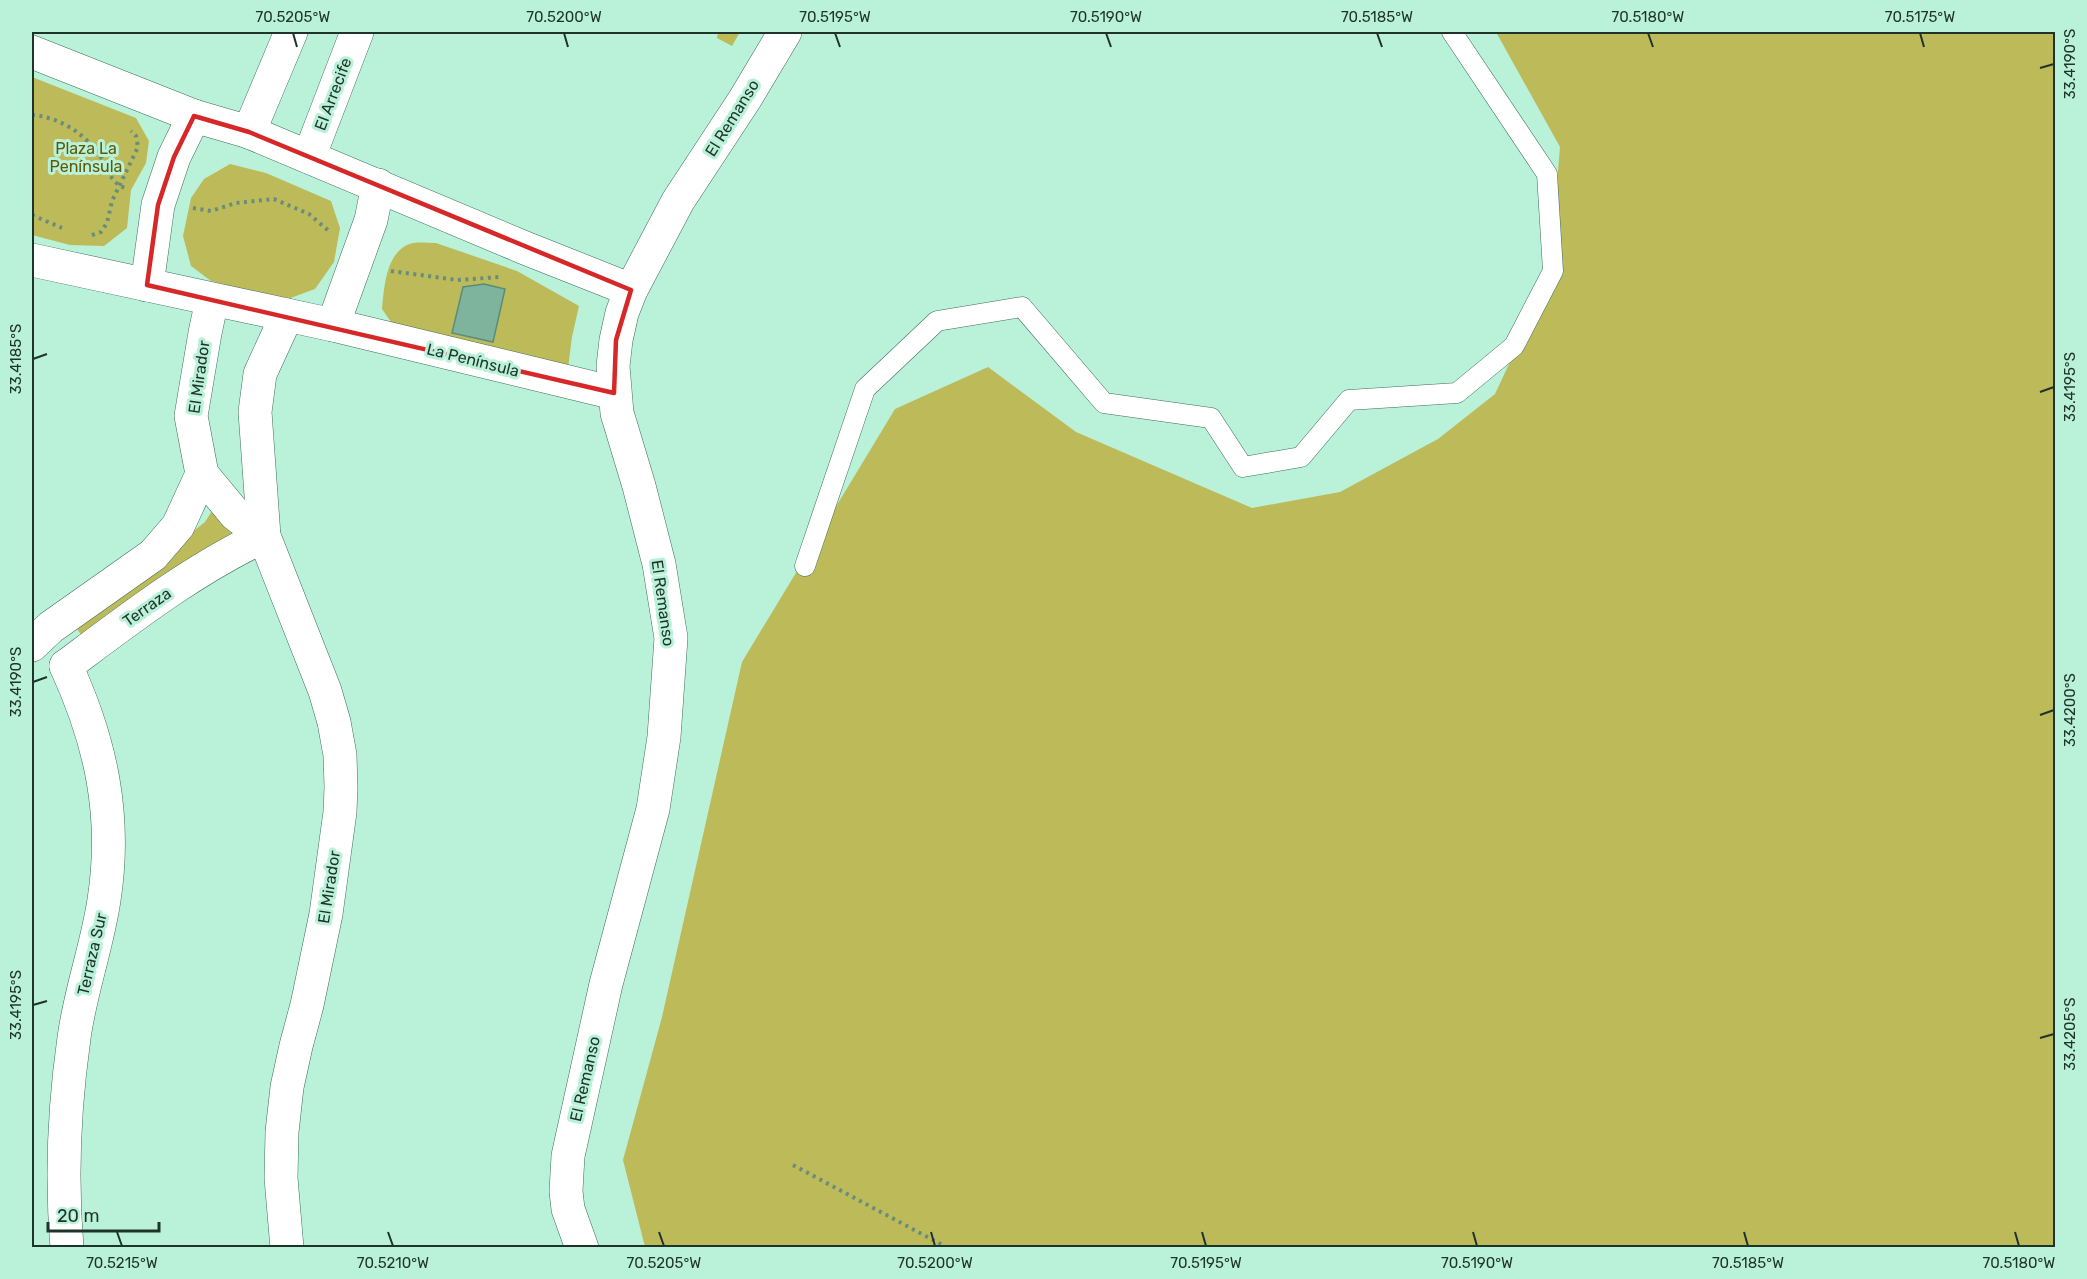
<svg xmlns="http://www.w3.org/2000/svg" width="2087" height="1279" font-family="Rubik,sans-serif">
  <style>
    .green { fill: #bdba5a }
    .building { fill: #7eb39d; stroke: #598d78; stroke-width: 1.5 }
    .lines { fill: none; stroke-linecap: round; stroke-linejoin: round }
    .service-casing { stroke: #3c6f5b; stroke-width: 21 }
    .minor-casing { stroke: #3c6f5b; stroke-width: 34 }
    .path { stroke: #688d7d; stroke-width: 4; stroke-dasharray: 3 4.5; stroke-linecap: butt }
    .service { stroke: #fff; stroke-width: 20 }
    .minor { stroke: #fff; stroke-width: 33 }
    .marked { fill: none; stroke: #d62828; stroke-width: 4.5; stroke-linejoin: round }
    .ticks { fill: none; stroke: #1e342b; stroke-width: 2 }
    .labels { text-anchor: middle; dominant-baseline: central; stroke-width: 6; stroke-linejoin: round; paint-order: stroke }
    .street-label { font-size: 16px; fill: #1e342b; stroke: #baf1d9 }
    .park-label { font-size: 16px; fill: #5d590c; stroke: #baf1d9 }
    .neatline { fill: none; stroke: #1e342b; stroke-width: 2 }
    .ticks-label { font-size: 15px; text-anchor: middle; fill: #1e342b }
  </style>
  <rect width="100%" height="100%" fill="#baf1d9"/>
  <!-- green -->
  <g class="green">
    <polygon points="718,32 740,32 732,46 717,38"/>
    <polygon points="1496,32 2055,32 2055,1247 645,1247 623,1160 662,1017 742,662 895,409 988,367 1076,432 1252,508 1340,492 1438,439 1495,394 1549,278 1560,147"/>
    <polygon points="32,77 136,118 149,141 146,163 131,190 127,228 104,246 70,245 32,235"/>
    <polygon points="230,164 266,173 331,201 340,228 334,262 315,289 285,300 211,281 191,266 183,236 191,198 204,179"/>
    <path d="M 436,243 L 517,271 L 579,306 L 572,337 L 568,368 L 391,322 L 382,309 C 384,288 386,255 407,245 C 415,241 427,243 436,243 Z"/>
    <polygon points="215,506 236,531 82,636 75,626 205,522"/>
  </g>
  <!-- building -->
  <polygon class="building" points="484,284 505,289 493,342 452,333 463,287"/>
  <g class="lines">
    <!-- service casing -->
    <g class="service-casing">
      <polyline id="service" points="805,566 865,389 937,321 1022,307 1104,403 1211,418 1243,467 1301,457 1349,400 1457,393 1514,346 1553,271 1547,174 1452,32"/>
    </g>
    <!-- minor casing -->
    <g class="minor-casing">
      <g id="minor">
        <polyline points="32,52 194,116 249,132 525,248 631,290"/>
        <polyline points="249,132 291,32"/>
        <polyline points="309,157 357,32"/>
        <polyline points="32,260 333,325 614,393"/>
        <polyline points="147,285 158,205 174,157 194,116"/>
        <polyline points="212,300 205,333 191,416 202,474 235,514 264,536"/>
        <polyline points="287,315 260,374 255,412 264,536 325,691 334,722 340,755 341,787 340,812 326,914 307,1005 296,1046 287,1087 282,1132 281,1178 287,1248"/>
        <polyline points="333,325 371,220 378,185"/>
        <polyline points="32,645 51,627 153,555 178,526 202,474"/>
        <path d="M 66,666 C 101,742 117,816 104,900 C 97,947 80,992 74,1038 C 64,1108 61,1177 67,1248"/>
        <path d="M 66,666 C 129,619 192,570 264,536"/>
        <polyline points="582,1248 568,1209 566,1191 568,1156 606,984 653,809 664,737 671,638 659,564 639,486 617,413 613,366 616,340 622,313 631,290 678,201 745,99 785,32"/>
      </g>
    </g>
    <!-- path -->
    <g class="path">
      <path d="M 32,115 C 60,117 86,134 102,159 C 108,170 111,183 125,188"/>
      <polyline points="193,208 211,211 236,203 274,199 309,214 330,232"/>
      <polyline points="32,215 62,228"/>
      <polyline points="92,235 101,232 107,223 112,201 138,147 136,136 131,131"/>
      <polyline points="391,271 457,280 500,277"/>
      <polyline points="793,1165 948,1248"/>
    </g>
    <!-- service -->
    <use href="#service" class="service"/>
    <!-- minor -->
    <use href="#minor" class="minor"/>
  </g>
  <!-- marked area -->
  <path class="marked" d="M 194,116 L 249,132 L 631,290 L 616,340 L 614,393 L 147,285 L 158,205 L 174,157 Z"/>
  <!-- ticks -->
  <path class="ticks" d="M 293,33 L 297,47M 564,33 L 568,47M 835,33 L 840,47M 1106,33 L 1111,47M 1377,33 L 1382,47M 1648,33 L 1653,47M 1920,33 L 1924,47M 2040,68 L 2054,64M 33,359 L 47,354M 2040,392 L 2054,387M 33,682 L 47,677M 2040,715 L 2054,710M 33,1005 L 47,1001M 2040,1038 L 2054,1034M 117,1232 L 122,1246M 388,1232 L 393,1246M 659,1232 L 664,1246M 931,1232 L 935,1246M 1202,1232 L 1206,1246M 1473,1232 L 1477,1246M 1744,1232 L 1748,1246M 2015,1232 L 2019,1246"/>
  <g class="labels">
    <!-- street labels -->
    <g class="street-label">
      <text transform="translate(333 94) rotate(-69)">El Arrecife</text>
      <text transform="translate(732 118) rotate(-58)">El Remanso</text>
      <text transform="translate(473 360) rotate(14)">La Península</text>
      <text transform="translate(199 377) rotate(-82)">El Mirador</text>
      <text transform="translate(663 603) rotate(82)">El Remanso</text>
      <text transform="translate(147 607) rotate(-35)">Terraza</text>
      <text transform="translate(329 887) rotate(-81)">El Mirador</text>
      <text transform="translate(92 954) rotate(-77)">Terraza Sur</text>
      <text transform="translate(585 1079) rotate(-77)">El Remanso</text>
    </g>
    <!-- park labels -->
    <g class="park-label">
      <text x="86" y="148">Plaza La<tspan x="86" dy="18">Península</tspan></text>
    </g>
  </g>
  <!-- border -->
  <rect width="2087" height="1279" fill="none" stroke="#baf1d9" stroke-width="66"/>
  <!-- scale -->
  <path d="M48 1222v9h111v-9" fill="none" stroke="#1e342b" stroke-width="3"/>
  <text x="57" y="1222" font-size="18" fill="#1e342b" stroke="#baf1d9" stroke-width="4.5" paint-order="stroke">20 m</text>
  <rect x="33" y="33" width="2021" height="1213" class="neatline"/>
  <g class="ticks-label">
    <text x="293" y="22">70.5205°W</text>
    <text x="564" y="22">70.5200°W</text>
    <text x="835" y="22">70.5195°W</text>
    <text x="1106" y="22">70.5190°W</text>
    <text x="1377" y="22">70.5185°W</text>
    <text x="1648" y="22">70.5180°W</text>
    <text x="1920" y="22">70.5175°W</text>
    <text transform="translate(2070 64) rotate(-90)" y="5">33.4190°S</text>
    <text transform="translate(16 359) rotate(-90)" y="5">33.4185°S</text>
    <text transform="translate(2070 387) rotate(-90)" y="5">33.4195°S</text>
    <text transform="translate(16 682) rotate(-90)" y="5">33.4190°S</text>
    <text transform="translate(2070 710) rotate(-90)" y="5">33.4200°S</text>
    <text transform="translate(16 1005) rotate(-90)" y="5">33.4195°S</text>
    <text transform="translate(2070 1034) rotate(-90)" y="5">33.4205°S</text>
    <text x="122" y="1268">70.5215°W</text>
    <text x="393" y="1268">70.5210°W</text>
    <text x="664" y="1268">70.5205°W</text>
    <text x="935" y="1268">70.5200°W</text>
    <text x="1206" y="1268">70.5195°W</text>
    <text x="1477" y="1268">70.5190°W</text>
    <text x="1748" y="1268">70.5185°W</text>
    <text x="2019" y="1268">70.5180°W</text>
  </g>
</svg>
